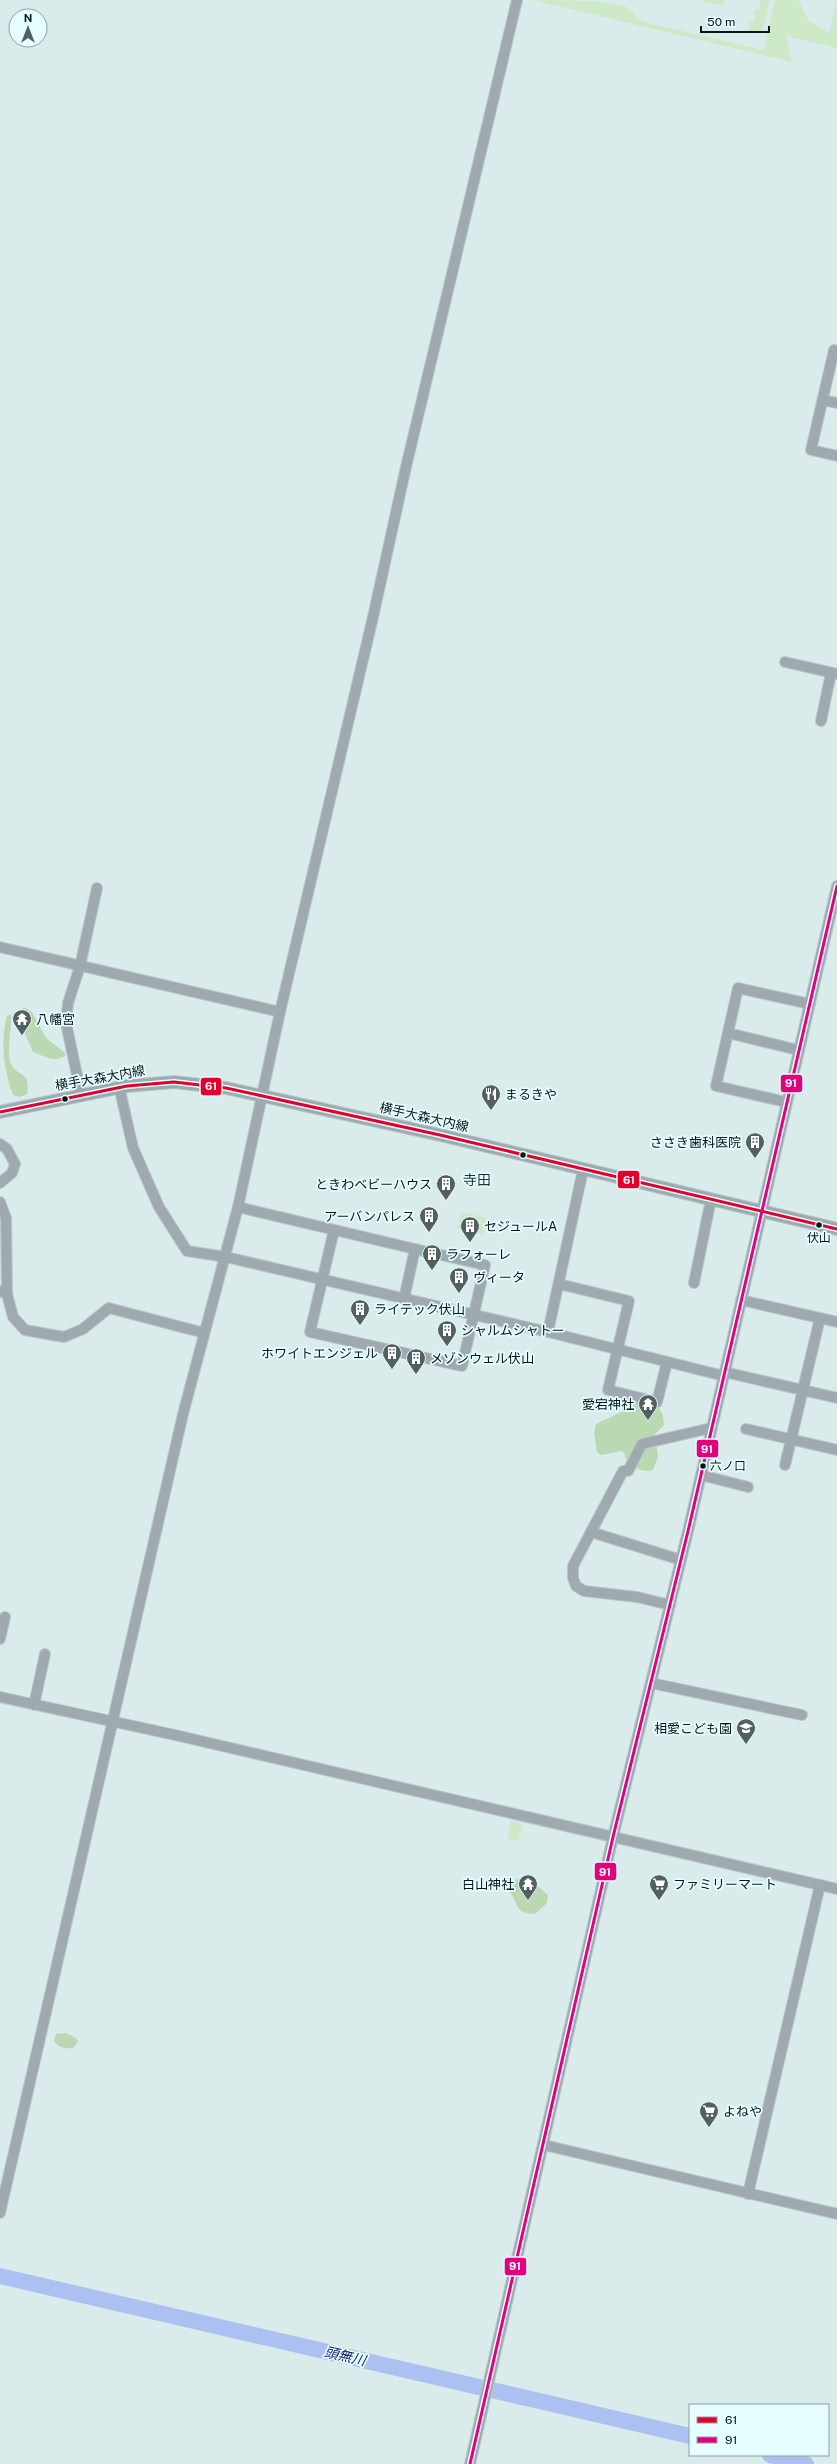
<svg xmlns="http://www.w3.org/2000/svg" width="837" height="2464" font-family="'Public Sans','Noto Sans JP',sans-serif">
  <style>
    .green { fill: #cde9c8 }
    .forest { fill: #bad8b2 }
    .lines { fill: none; stroke-linecap: round; stroke-linejoin: round }
    .river { stroke: #acc0f1; stroke-width: 16 }
    .minor-casing { stroke: #bac7c8; stroke-width: 12 }
    .major-casing { stroke: #bac7c8; stroke-width: 14 }
    .minor { stroke: #9eaab0; stroke-width: 10 }
    .major { stroke: #9babb2; stroke-width: 12 }
    .bus-1-casing { stroke: #e5fdff; stroke-width: 6 }
    .bus-2-casing { stroke: #e5fdff; stroke-width: 6 }
    .bus-1 { stroke: #e4002b; stroke-width: 3 }
    .bus-2 { stroke: #e5007d; stroke-width: 3 }
    .bus-dot { fill: #0a1515; stroke: #e5fdff; stroke-width: 1.5 }
    .labels { text-anchor: middle; dominant-baseline: central; stroke-width: 3.5; stroke-linejoin: round; paint-order: stroke }
    .bus-label { font-size: 12px; fill: #0a1515; stroke: #e5fdff }
    .poi-label { font-size: 13px; fill: #0a1515; stroke: #e5fdff; text-anchor: start }
    .street-label { font-size: 13px; fill: #0a1515; stroke: #e5fdff }
    .neighbourhood-label { font-size: 14px; fill: #1c3436; stroke: #e5fdff }
    .water-label { font-size: 14px; font-style: italic; fill: #161f6c; stroke: #e5fdff }
    .line-badge { stroke: #e5fdff; stroke-width: 1.5 }
    .badge-label { font-size: 11px; text-anchor: middle; font-weight: bold; fill: #fff }
  </style>
  <rect width="100%" height="100%" fill="#daebec"/>
  <!-- green -->
  <g class="green">
    <path d="M 532,0 C 555,0 606,0 625,6 C 632,10 636,18 644,22 L 763,50 L 775,0 L 798,0 L 809,21 L 829,33 L 837,0 L 837,48 L 786,36 L 792,62 Z"/>
    <polygon points="698,0 725,0 723,6"/>
    <polygon points="760,0 770,0 762,32 749,33 749,22 755,20 755,10 760,9"/>
    <polygon points="461,1212 487,1218 483,1234 457,1228"/>
    <polygon points="510,1821 523,1824 518,1841 508,1840"/>
  </g>
  <!-- forest -->
  <g class="forest">
    <path d="M 24,1007 L 32,1012 L 46,1038 L 65,1053 L 65,1056 C 53,1063 45,1056 33,1052 L 22,1027 L 19,1012 Z"/>
    <path d="M 11,1014 C 12,1028 6,1052 11,1064 C 18,1078 31,1070 27,1094 L 20,1097 L 13,1095 C 4,1071 0,1041 7,1016 Z"/>
    <path d="M 639,1400 L 659,1408 L 663,1415 L 664,1425 L 655,1434 L 658,1457 L 653,1470 C 646,1473 634,1468 628,1463 C 625,1459 626,1454 622,1451 L 601,1455 L 597,1452 L 594,1433 L 596,1424 L 626,1410 Z"/>
    <path d="M 517,1879 L 532,1881 L 548,1895 L 547,1903 L 535,1914 C 511,1914 520,1899 506,1889 Z"/>
    <path d="M 66,2033 L 76,2038 L 78,2042 L 73,2048 C 66,2049 59,2048 54,2041 L 56,2034 Z"/>
  </g>
  <g class="lines">
    <!-- river -->
    <g class="river">
      <polyline points="0,2276 690,2436"/>
      <polyline points="770,2455 806,2464"/>
    </g>
    <!-- minor casing -->
    <g class="minor-casing">
      <g id="minor">
        <polyline points="837,351 834,350 811,450 837,456"/>
        <polyline points="823,400 837,403"/>
        <polyline points="785,662 837,674"/>
        <polyline points="821,721 831,673"/>
        <polyline points="0,947 280,1012"/>
        <polyline points="728,1033 798,1050"/>
        <polyline points="119,1086 133,1148 159,1207 187,1251 226,1257 548,1332 724,1376"/>
        <polyline points="81,1094 66,1023 68,1003 80,966 97,888"/>
        <polyline points="786,1102 716,1086 738,988 810,1004"/>
        <polyline points="0,1144 7,1149 15,1164 12,1173 0,1183"/>
        <polyline points="0,1202 6,1218 7,1294"/>
        <polyline points="238,1207 415,1249"/>
        <polyline points="334,1230 310,1332 462,1366 485,1265 415,1249 404,1299"/>
        <polyline points="694,1283 711,1199"/>
        <polyline points="559,1284 629,1301 608,1390 657,1402 667,1362"/>
        <polyline points="0,1291 7,1294 13,1317 25,1330 64,1337 83,1329 109,1308 204,1333"/>
        <polyline points="741,1300 837,1322"/>
        <polyline points="548,1332 583,1170"/>
        <polyline points="724,1372 837,1398"/>
        <polyline points="746,1429 837,1450"/>
        <polyline points="785,1465 820,1318"/>
        <polyline points="701,1475 748,1487"/>
        <polyline points="591,1532 681,1560"/>
        <polyline points="670,1605 637,1597 584,1591 576,1586 573,1578 573,1566 623,1471 628,1471 642,1444 711,1428"/>
        <polyline points="0,1639 5,1617"/>
        <polyline points="651,1683 802,1715"/>
        <polyline points="0,1697 175,1735 837,1889"/>
        <polyline points="34,1705 45,1654"/>
        <polyline points="544,2145 837,2214"/>
        <polyline points="748,2194 820,1885"/>
        <polyline points="0,2213 183,1414 238,1207 280,1012 373,617 406,467 517,0"/>
        <polyline points="470,2464 613,1837 689,1527 837,886"/>
      </g>
    </g>
    <!-- major casing -->
    <g class="major-casing">
      <polyline id="major" points="0,1112 127,1086 174,1082 226,1088 440,1135 837,1229"/>
    </g>
    <!-- minor -->
    <use href="#minor" class="minor"/>
    <!-- major -->
    <use href="#major" class="major"/>
    <!-- bus-1 casing -->
    <g class="bus-1-casing">
      <polyline id="bus-1" points="0,1112 127,1086 174,1082 226,1088 440,1135 837,1229"/>
    </g>
    <!-- bus-2 casing -->
    <g class="bus-2-casing">
      <polyline id="bus-2" points="470,2464 613,1837 689,1527 837,886"/>
    </g>
    <!-- bus-1 -->
    <use href="#bus-1" class="bus-1"/>
    <!-- bus-2 -->
    <use href="#bus-2" class="bus-2"/>
  </g>
  <!-- icons -->
  <defs>
    <g id="temple-pin" transform="scale(1)"><path d="M0 17L-7.5 6A9.5 9.5 0 1 1 7.5 6Z" fill="#536060" stroke="#e5fdff"/><path d="M0-6L5-2H3V0L6.5 2.5H4V6H1.5V3h-3V6H-4V2.5H-6.5L-3 0V-2H-5Z" fill="#fff"/></g>
    <g id="restaurant-pin" transform="scale(1)"><path d="M0 17L-7.5 6A9.5 9.5 0 1 1 7.5 6Z" fill="#536060" stroke="#e5fdff"/><path d="M-5-6h1v4h1v-4h1v4h1v-4h1v5L-1.5 .5V6h-2V.5L-5-1ZM5-6V6H3V1.5H1.5Q1.5-4 5-6Z" fill="#fff"/></g>
    <g id="building-pin" transform="scale(1)"><path d="M0 17L-7.5 6A9.5 9.5 0 1 1 7.5 6Z" fill="#536060" stroke="#e5fdff"/><path d="M-4-6H4V6H1V3H-1V6H-4ZM-2.5-4.3h1.7v1.8h-1.7ZM.8-4.3h1.7v1.8H.8ZM-2.5-1h1.7V.8h-1.7ZM.8-1h1.7V.8H.8Z" fill="#fff"/></g>
    <g id="school-pin" transform="scale(1)"><path d="M0 17L-7.5 6A9.5 9.5 0 1 1 7.5 6Z" fill="#536060" stroke="#e5fdff"/><path d="M0-5L7-2L0 1L-7-2ZM-4 1L0 2.5L4 1V4Q0 6-4 4Z" fill="#fff"/></g>
    <g id="supermarket-pin" transform="scale(1)"><path d="M0 17L-7.5 6A9.5 9.5 0 1 1 7.5 6Z" fill="#536060" stroke="#e5fdff"/><path d="M-6-5.5h2.5l.6 2H6L4.5 2H-2.5L-4.4-4H-6ZM-1.5 3.2a1.3 1.3 0 1 0 .1 0ZM3 3.2a1.3 1.3 0 1 0 .1 0Z" fill="#fff"/></g>
  </defs>
  <g fill-rule="evenodd">
    <use href="#temple-pin" x="22" y="1019"/>
    <use href="#restaurant-pin" x="491" y="1094"/>
    <use href="#building-pin" x="755" y="1142"/>
    <use href="#building-pin" x="446" y="1184"/>
    <use href="#building-pin" x="429" y="1216"/>
    <use href="#building-pin" x="470" y="1226"/>
    <use href="#building-pin" x="432" y="1254"/>
    <use href="#building-pin" x="459" y="1277"/>
    <use href="#building-pin" x="360" y="1309"/>
    <use href="#building-pin" x="447" y="1330"/>
    <use href="#building-pin" x="392" y="1353"/>
    <use href="#building-pin" x="416" y="1358"/>
    <use href="#temple-pin" x="648" y="1404"/>
    <use href="#school-pin" x="746" y="1728"/>
    <use href="#temple-pin" x="528" y="1884"/>
    <use href="#supermarket-pin" x="659" y="1884"/>
    <use href="#supermarket-pin" x="709" y="2111"/>
  </g>
  <!-- markers -->
  <g class="bus-dot">
    <circle cx="65" cy="1099" r="3.5"/>
    <circle cx="523" cy="1155" r="3.5"/>
    <circle cx="819" cy="1225" r="3.5"/>
    <circle cx="703" cy="1466" r="3.5"/>
  </g>
  <g class="labels">
    <!-- bus labels -->
    <g class="bus-label">
      <text x="819" y="1238">伏山</text>
      <text x="710" y="1466" text-anchor="start">六ノ口</text>
    </g>
    <!-- poi labels -->
    <g class="poi-label">
      <text x="36" y="1019">八幡宮</text>
      <text x="505" y="1094">まるきや</text>
      <text x="741" y="1142" text-anchor="end">ささき歯科医院</text>
      <text x="432" y="1184" text-anchor="end">ときわベビーハウス</text>
      <text x="415" y="1216" text-anchor="end">アーバンパレス</text>
      <text x="484" y="1226">セジュールA</text>
      <text x="446" y="1254">ラフォーレ</text>
      <text x="473" y="1277">ヴィータ</text>
      <text x="374" y="1309">ライテック伏山</text>
      <text x="461" y="1330">シャルムシャトー</text>
      <text x="378" y="1353" text-anchor="end">ホワイトエンジェル</text>
      <text x="430" y="1358">メゾンウェル伏山</text>
      <text x="634" y="1404" text-anchor="end">愛宕神社</text>
      <text x="732" y="1728" text-anchor="end">相愛こども園</text>
      <text x="514" y="1884" text-anchor="end">白山神社</text>
      <text x="673" y="1884">ファミリーマート</text>
      <text x="723" y="2111">よねや</text>
    </g>
    <!-- street labels -->
    <g class="street-label">
      <text transform="translate(100 1078) rotate(-10)">横手大森大内線</text>
      <text transform="translate(424 1117) rotate(13)">横手大森大内線</text>
    </g>
    <!-- neighbourhood labels -->
    <g class="neighbourhood-label">
      <text x="477" y="1180">寺田</text>
    </g>
    <!-- water labels -->
    <g class="water-label">
      <text transform="translate(345 2356) rotate(13)">頭無川</text>
    </g>
  </g>
  <g class="line-badge">
    <rect x="780" y="1074" width="23" height="19" rx="4" fill="#e5007d"/>
    <rect x="200" y="1077" width="22" height="19" rx="4" fill="#e4002b"/>
    <rect x="617" y="1170" width="23" height="19" rx="4" fill="#e4002b"/>
    <rect x="696" y="1439" width="23" height="19" rx="4" fill="#e5007d"/>
    <rect x="594" y="1862" width="23" height="19" rx="4" fill="#e5007d"/>
    <rect x="504" y="2257" width="23" height="19" rx="4" fill="#e5007d"/>
  </g>
  <g class="badge-label">
    <text x="791" y="1087">91</text>
    <text x="211" y="1090">61</text>
    <text x="629" y="1184">61</text>
    <text x="707" y="1453">91</text>
    <text x="605" y="1876">91</text>
    <text x="515" y="2270">91</text>
  </g>
  <!-- legend -->
  <rect x="689" y="2404" width="140" height="52" fill="#e5fdff" stroke="#8da0a1"/>
  <rect x="697" y="2417" width="20" height="6" fill="#e4002b" stroke="#8da0a1"/>
  <text x="725" y="2424" font-size="12" fill="#0a1515">61</text>
  <rect x="697" y="2437" width="20" height="6" fill="#e5007d" stroke="#8da0a1"/>
  <text x="725" y="2444" font-size="12" fill="#0a1515">91</text>
  <!-- north arrow -->
  <g transform="translate(28 28)"><circle r="19" fill="#e5fdff" stroke="#8da0a1"/>
  <path d="M0-3L7 15L0 10L-7 15Z" fill="#536060"/>
  <text y="-6" font-size="11" font-weight="bold" text-anchor="middle" fill="#0a1515">N</text>
  </g>
  <!-- scale -->
  <path d="M701 26v6h68v-6" fill="none" stroke="#0a1515" stroke-width="2"/>
  <text x="707" y="26" font-size="12" fill="#0a1515" stroke="#e5fdff" stroke-width="3" paint-order="stroke">50 m</text>
</svg>
